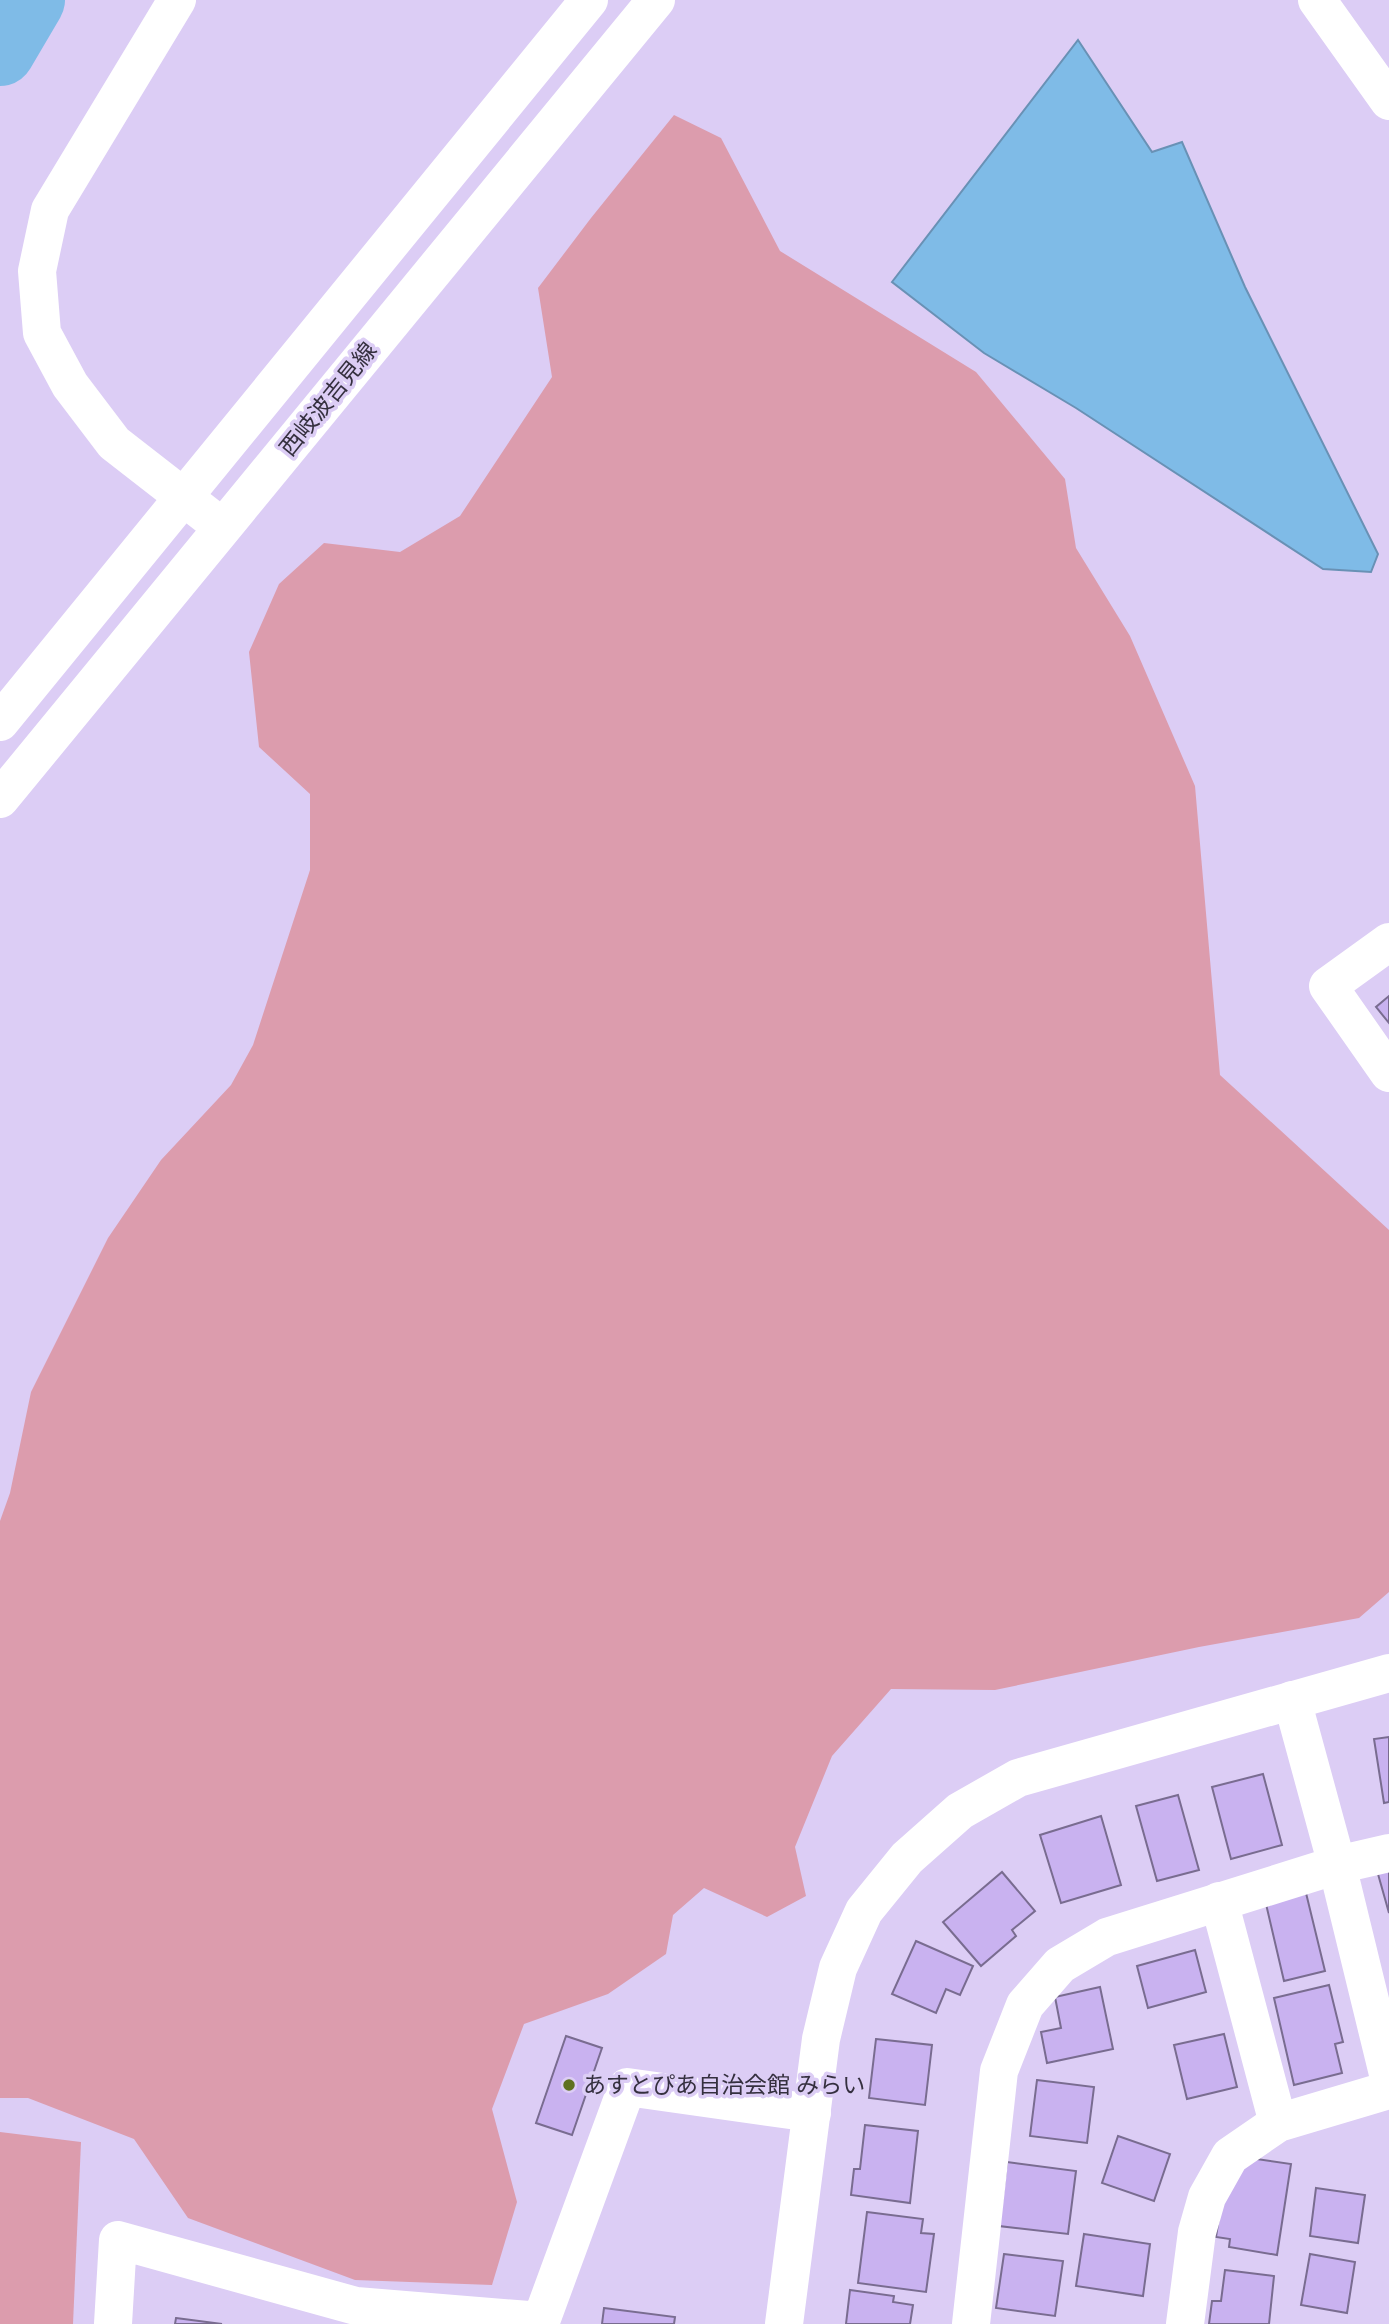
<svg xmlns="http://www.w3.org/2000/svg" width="1389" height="2324" font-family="Poppins,'Noto Sans JP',sans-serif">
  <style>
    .green { fill: #dc9cad }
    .water { fill: #7fbbe7; stroke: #6991b5; stroke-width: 2 }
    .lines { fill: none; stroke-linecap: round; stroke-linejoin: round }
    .river { stroke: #7fbbe7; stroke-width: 70 }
    .building { fill: #c9b2f0; stroke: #796c90; stroke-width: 2 }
    .minor { stroke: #fff; stroke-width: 38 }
    .major { stroke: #fff; stroke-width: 38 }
    .poi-dot { fill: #5f711f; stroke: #dccdf5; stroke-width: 2.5 }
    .labels { text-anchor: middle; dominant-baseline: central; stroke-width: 7; stroke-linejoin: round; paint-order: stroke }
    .street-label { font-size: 23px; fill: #35303f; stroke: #dccdf5 }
    .poi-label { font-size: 23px; fill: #35303f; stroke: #dccdf5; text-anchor: start }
  </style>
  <rect width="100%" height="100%" fill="#dccdf5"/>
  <!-- green -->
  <g class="green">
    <polygon points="674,115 721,138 780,251 976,372 1065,479 1076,548 1130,636 1195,786 1220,1075 1389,1230 1389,1592 1359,1618 1199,1647 995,1690 891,1689 832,1756 795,1847 806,1896 767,1917 704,1888 673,1915 666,1954 608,1994 524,2024 492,2109 517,2202 492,2285 355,2280 188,2218 134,2139 28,2098 0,2098 0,1521 10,1493 31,1392 108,1238 161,1160 231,1085 253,1045 310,870 310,794 259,747 249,652 279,584 324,543 400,552 460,516 552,377 538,288 591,218"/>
    <polygon points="0,2132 81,2142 73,2324 0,2324"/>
  </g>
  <!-- water -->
  <polygon class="water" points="1078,40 1152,152 1182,142 1245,287 1378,554 1371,572 1323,569 1076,408 984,353 892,282"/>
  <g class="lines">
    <!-- river -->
    <polyline class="river" points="0,51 30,0"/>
  </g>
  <!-- building -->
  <g class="building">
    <polygon points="1389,996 1389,1023 1376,1007"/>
    <polygon points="1389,1737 1389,1802 1384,1803 1374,1739"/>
    <polygon points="1263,1774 1282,1845 1231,1859 1212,1787"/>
    <polygon points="1178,1795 1199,1870 1157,1881 1136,1806"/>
    <polygon points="1101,1816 1121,1885 1061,1903 1040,1835"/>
    <polygon points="1389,1863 1389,1913 1376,1867"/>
    <polygon points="1002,1872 1035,1911 1012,1930 1016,1936 981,1966 943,1922"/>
    <polygon points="1306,1893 1325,1971 1284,1981 1266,1904"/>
    <polygon points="916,1941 973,1966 960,1995 946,1989 936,2013 892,1994"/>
    <polygon points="1195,1950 1206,1992 1148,2008 1137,1966"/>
    <polygon points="1329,1985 1343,2042 1335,2044 1342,2073 1294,2085 1274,1998"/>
    <polygon points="1100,1987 1113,2049 1047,2063 1041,2032 1061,2028 1055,1997"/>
    <polygon points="1224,2034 1237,2087 1187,2099 1174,2045"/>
    <polygon points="566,2036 602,2048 572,2135 536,2123"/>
    <polygon points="876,2039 932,2045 925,2105 869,2098"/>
    <polygon points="1037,2080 1094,2087 1087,2143 1030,2136"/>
    <polygon points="865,2125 918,2131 910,2203 851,2195 854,2169 860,2169"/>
    <polygon points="1118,2136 1170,2154 1154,2201 1102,2183"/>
    <polygon points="1243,2157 1291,2164 1277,2255 1229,2247 1230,2239 1216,2237 1226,2170"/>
    <polygon points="1007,2162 1076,2171 1068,2234 999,2226"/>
    <polygon points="1316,2188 1365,2195 1358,2243 1310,2236"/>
    <polygon points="867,2212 923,2219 921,2233 934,2234 926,2292 858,2283"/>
    <polygon points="1084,2234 1150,2244 1143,2296 1076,2286"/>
    <polygon points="1004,2254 1063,2261 1055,2316 996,2308"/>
    <polygon points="1310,2254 1355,2262 1347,2313 1301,2305"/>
    <polygon points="1225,2270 1274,2276 1269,2324 1209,2324 1212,2301 1221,2301"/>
    <polygon points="850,2290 894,2296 893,2302 913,2305 910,2324 846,2324"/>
    <polygon points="604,2308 675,2317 674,2324 602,2324"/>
    <polygon points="176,2318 222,2324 175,2324"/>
  </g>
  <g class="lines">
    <!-- minor -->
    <g class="minor">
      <polyline points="177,0 50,210 37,271 42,333 70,385 114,443 222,527"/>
      <polyline points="1317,0 1389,101"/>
      <polyline points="1389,942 1328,986 1389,1073"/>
      <polyline points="1292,1700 1337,1865 1389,2078"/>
      <polyline points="1219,1901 1278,2123"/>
      <polyline points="113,2324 118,2240 356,2306 541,2321 627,2087 812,2113"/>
      <polyline points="784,2324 821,2039 838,1968 864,1911 907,1858 960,1811 1018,1778 1389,1673"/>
      <polyline points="971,2324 999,2071 1025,2005 1060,1965 1107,1937 1337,1865 1389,1853"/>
      <polyline points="1185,2324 1197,2232 1207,2197 1230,2156 1278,2123 1389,2090"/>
    </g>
    <!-- major -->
    <g class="major">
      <polyline points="0,722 589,0"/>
      <polyline points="0,799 656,0"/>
    </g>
  </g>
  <!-- markers -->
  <circle class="poi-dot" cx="569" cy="2085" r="7"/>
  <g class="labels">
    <!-- street labels -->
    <g class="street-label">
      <text transform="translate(328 399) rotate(-51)">西岐波吉見線</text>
    </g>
    <!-- poi labels -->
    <g class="poi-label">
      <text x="583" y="2085">あすとぴあ自治会館 みらい</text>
    </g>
  </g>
</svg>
